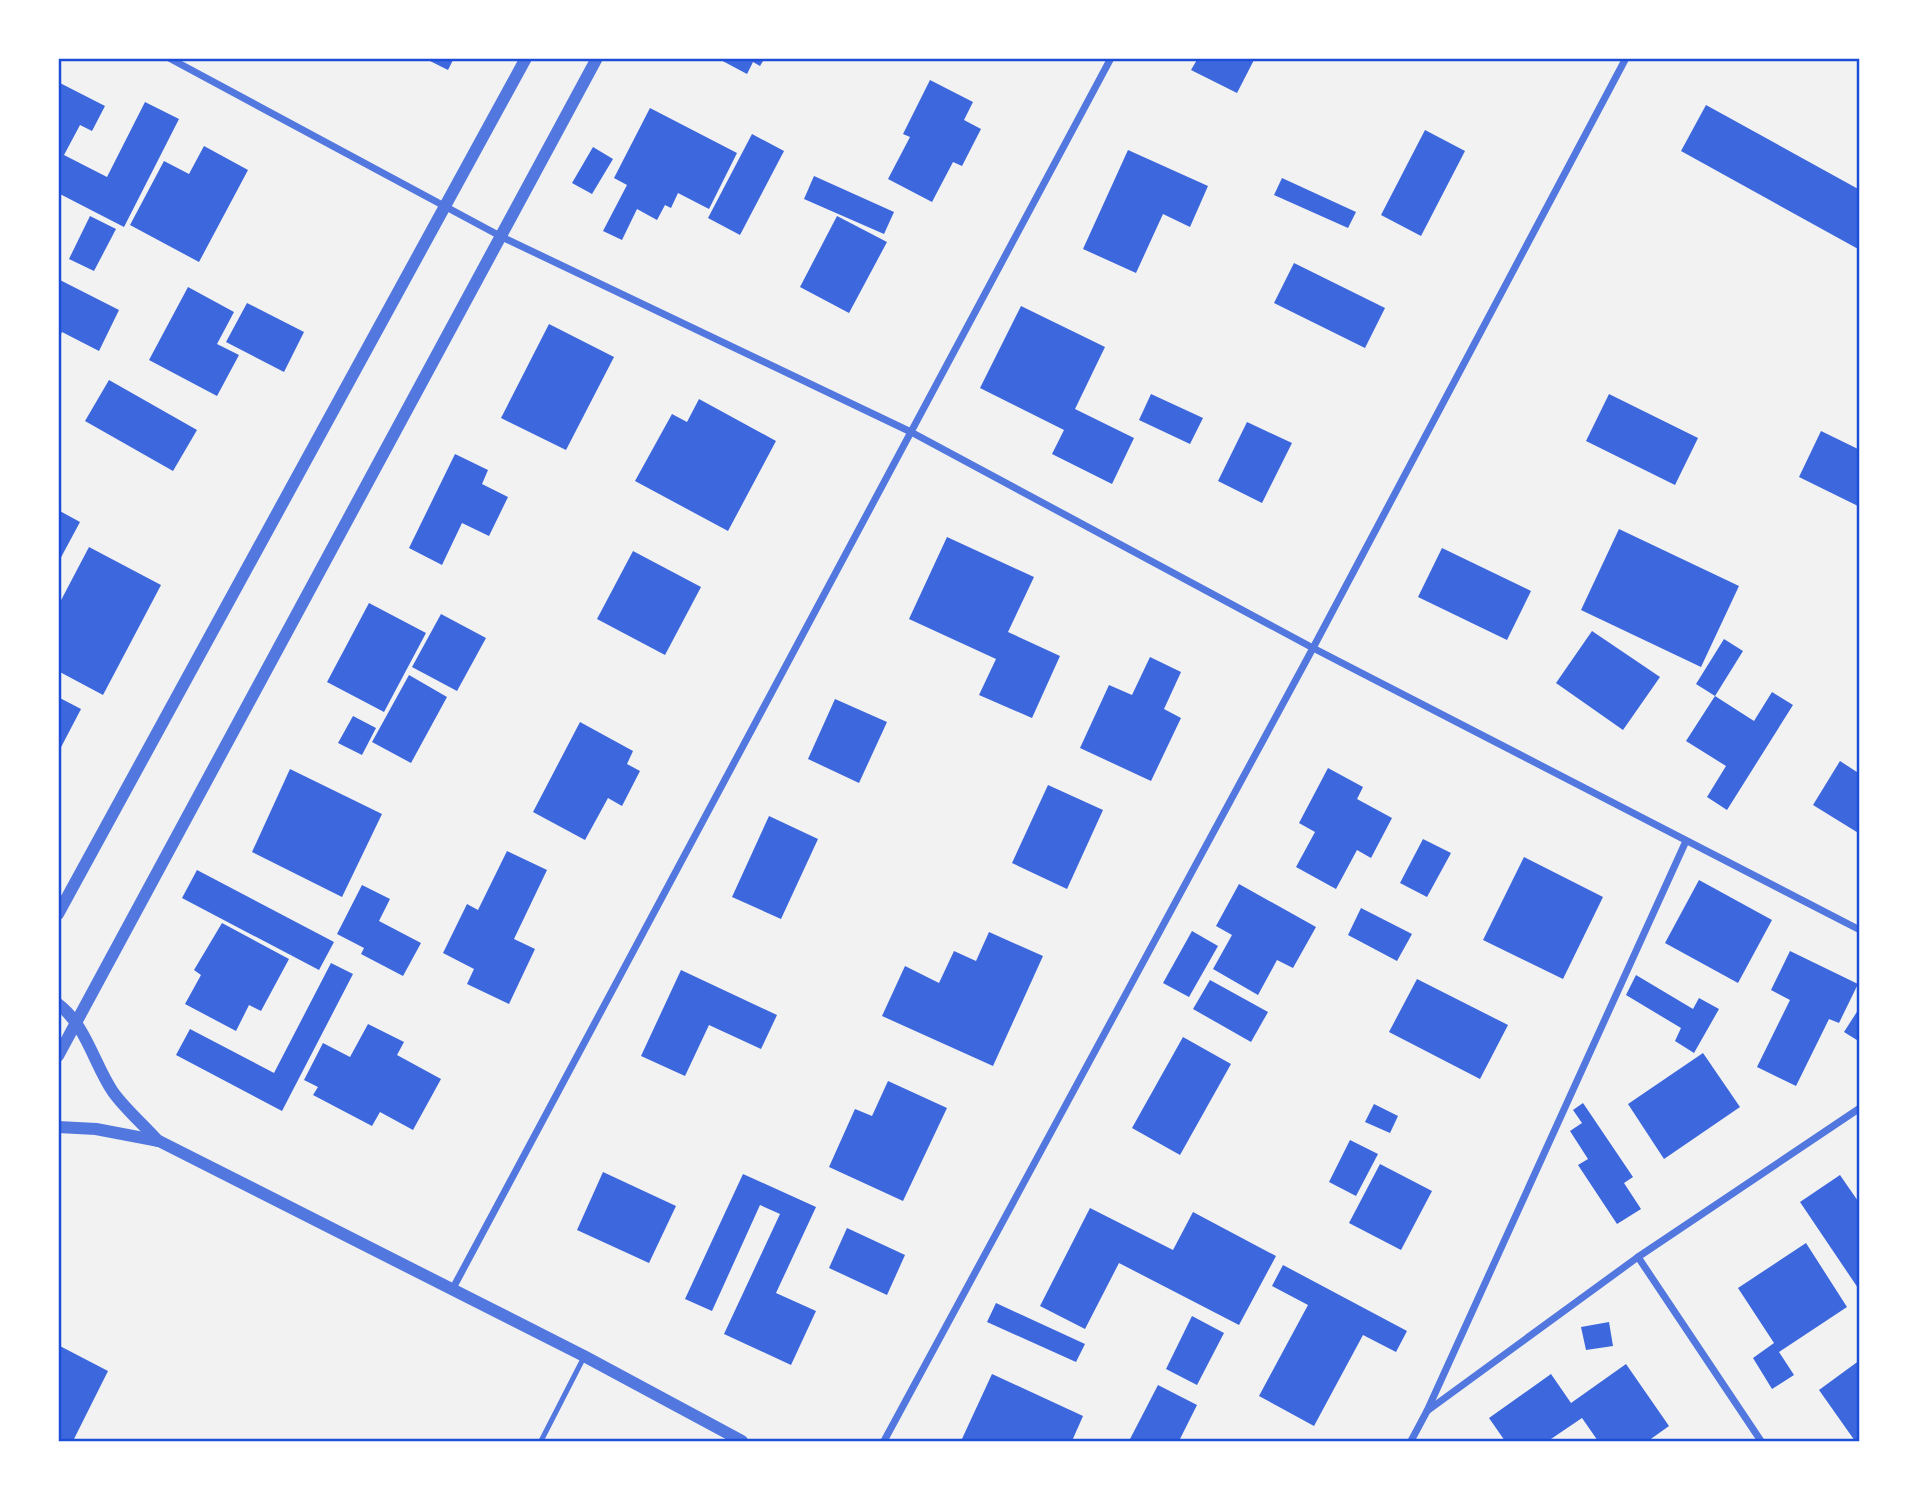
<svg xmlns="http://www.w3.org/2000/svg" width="1918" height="1499" font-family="Roboto,sans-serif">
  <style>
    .building { fill: #3d67dc }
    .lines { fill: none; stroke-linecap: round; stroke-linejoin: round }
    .service { stroke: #5277de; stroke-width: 5 }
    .minor { stroke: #5277de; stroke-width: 7 }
    .tertiary { stroke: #5277de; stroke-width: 12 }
    .neatline { fill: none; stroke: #1d4ed8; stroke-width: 2.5 }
  </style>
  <rect width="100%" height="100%" fill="#f2f2f2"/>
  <!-- building -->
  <g class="building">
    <polygon points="424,58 454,58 448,70"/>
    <polygon points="717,58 765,58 760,66 753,62 747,74"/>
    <polygon points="1198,58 1255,58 1237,93 1191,70"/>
    <polygon points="930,80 973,102 964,120 981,129 962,166 953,162 932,202 888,179 910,137 903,134"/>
    <polygon points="58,82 105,106 92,131 80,125 64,155 107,177 145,102 179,119 124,227 58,193"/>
    <polygon points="1706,105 1860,190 1860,250 1681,151"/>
    <polygon points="650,108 737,153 709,209 678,193 671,208 665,205 657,220 637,209 622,240 603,231 627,185 614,178"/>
    <polygon points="1425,130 1465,151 1421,236 1381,215"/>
    <polygon points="752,134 784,151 740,235 708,218"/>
    <polygon points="204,146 248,170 199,262 130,225 164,161 189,174"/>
    <polygon points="593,147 613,159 592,194 572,183"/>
    <polygon points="1128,150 1208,186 1190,227 1163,214 1136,273 1083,249"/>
    <polygon points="814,176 894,212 884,234 804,199"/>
    <polygon points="1282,178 1356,212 1348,228 1274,195"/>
    <polygon points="90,216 116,229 94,271 69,259"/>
    <polygon points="837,216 887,242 849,313 800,287"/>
    <polygon points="1294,263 1385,308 1365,348 1274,303"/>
    <polygon points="58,279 119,310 99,351 62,332 58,341"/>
    <polygon points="188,287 234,312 217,344 239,355 217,396 149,360"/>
    <polygon points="247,303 304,332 284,372 226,342"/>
    <polygon points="1021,306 1105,347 1075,409 1134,438 1112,484 1052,454 1064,430 980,388"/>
    <polygon points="549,324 614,357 566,450 501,418"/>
    <polygon points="109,380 197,430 173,471 85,421"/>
    <polygon points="1151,394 1203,418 1190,444 1139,420"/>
    <polygon points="1609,394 1698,438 1675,485 1586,441"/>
    <polygon points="699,399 776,441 728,531 635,481 672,414 687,422"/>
    <polygon points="1247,422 1292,443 1262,503 1218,481"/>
    <polygon points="1821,431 1860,450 1860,507 1799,477"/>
    <polygon points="455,454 488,470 482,484 508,497 489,536 462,523 442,565 409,548"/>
    <polygon points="58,510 80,522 58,563"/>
    <polygon points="1619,529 1739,586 1701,667 1581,610"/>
    <polygon points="947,537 1034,577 1008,632 1060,656 1032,718 979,695 996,659 909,619"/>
    <polygon points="89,547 161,585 103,695 58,671 58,606"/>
    <polygon points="1442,548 1531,591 1507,640 1418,597"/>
    <polygon points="633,551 701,587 665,655 597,619"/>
    <polygon points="369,603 426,633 384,712 327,682"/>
    <polygon points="441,614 486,638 457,691 412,667"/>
    <polygon points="1592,631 1660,677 1623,730 1556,683"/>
    <polygon points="1724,639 1743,651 1715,696 1696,684"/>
    <polygon points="1150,657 1181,672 1164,709 1181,718 1151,781 1080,748 1109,685 1132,695"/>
    <polygon points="409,675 447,697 411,763 372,742"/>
    <polygon points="1772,692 1793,705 1727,810 1707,797 1726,766 1686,741 1715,696 1754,721"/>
    <polygon points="58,697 81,709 58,753"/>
    <polygon points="835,699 887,722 859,783 808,759"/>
    <polygon points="353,716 376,728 362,755 338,743"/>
    <polygon points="580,722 633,751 627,764 640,771 622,806 608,798 585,840 533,812"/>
    <polygon points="1840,761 1860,774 1860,834 1813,805"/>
    <polygon points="1328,768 1363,787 1357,799 1392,818 1371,858 1357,850 1336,889 1296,867 1315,832 1299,823"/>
    <polygon points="290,769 382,814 342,897 252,852"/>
    <polygon points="1048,785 1103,810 1067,889 1012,863"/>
    <polygon points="769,816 818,839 781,919 732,897"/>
    <polygon points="1423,839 1451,853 1427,897 1400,883"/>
    <polygon points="507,851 547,870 514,939 535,949 509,1004 467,984 474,969 443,953 467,904 478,910"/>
    <polygon points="1524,857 1603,897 1563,979 1483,940"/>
    <polygon points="197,870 334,942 319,970 182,898"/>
    <polygon points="1699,880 1772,920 1738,983 1665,943"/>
    <polygon points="1239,884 1316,927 1293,968 1277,960 1258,995 1213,969 1232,935 1216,926"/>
    <polygon points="362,885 390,899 379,921 421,943 403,976 361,954 364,948 337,934"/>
    <polygon points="1361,908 1412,934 1397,961 1348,935"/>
    <polygon points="222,923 289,959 261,1011 249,1005 236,1031 185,1004 201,975 194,970"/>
    <polygon points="1192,931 1218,946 1189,997 1163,983"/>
    <polygon points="989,932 1043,956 993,1066 882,1016 905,966 939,983 954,951 976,961"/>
    <polygon points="1790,951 1858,984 1839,1023 1829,1019 1796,1086 1757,1067 1790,1000 1771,990"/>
    <polygon points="331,963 353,974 282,1111 176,1055 190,1029 274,1073"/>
    <polygon points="681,970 777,1015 761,1049 709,1025 685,1076 641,1056"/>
    <polygon points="1636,975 1693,1009 1699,998 1719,1009 1694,1053 1675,1041 1681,1028 1626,995"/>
    <polygon points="1417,979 1508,1025 1480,1079 1389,1032"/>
    <polygon points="1210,980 1268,1012 1251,1042 1193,1009"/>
    <polygon points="1860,1007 1860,1042 1844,1032"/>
    <polygon points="368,1024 404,1042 397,1055 441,1079 413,1130 380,1112 372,1126 313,1095 318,1087 304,1080 323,1043 350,1057"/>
    <polygon points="1183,1037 1231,1064 1180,1155 1132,1128"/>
    <polygon points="1703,1053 1740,1107 1664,1159 1628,1104"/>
    <polygon points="888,1081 947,1108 903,1201 829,1167 855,1109 872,1116"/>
    <polygon points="1583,1103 1633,1177 1624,1183 1641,1209 1617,1224 1578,1165 1588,1159 1570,1131 1582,1123 1573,1110"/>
    <polygon points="1374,1104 1398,1116 1390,1133 1365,1122"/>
    <polygon points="1350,1140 1378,1154 1356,1196 1329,1182"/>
    <polygon points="1380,1164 1432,1191 1401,1250 1349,1223"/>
    <polygon points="603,1172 676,1206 649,1263 577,1230"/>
    <polygon points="743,1174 816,1207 776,1293 816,1311 791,1365 724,1334 780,1214 760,1205 712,1311 685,1299"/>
    <polygon points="1840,1175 1860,1204 1860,1291 1800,1202"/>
    <polygon points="1090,1208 1173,1250 1193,1212 1276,1256 1239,1325 1119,1263 1085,1329 1040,1306"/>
    <polygon points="847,1228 905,1255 887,1295 829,1268"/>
    <polygon points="1806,1243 1847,1307 1779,1352 1794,1375 1772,1389 1753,1358 1774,1343 1738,1288"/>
    <polygon points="1283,1265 1407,1331 1396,1352 1363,1335 1314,1426 1259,1396 1308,1305 1272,1286"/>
    <polygon points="996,1303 1085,1344 1076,1362 987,1322"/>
    <polygon points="1192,1316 1224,1333 1197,1385 1166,1369"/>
    <polygon points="1609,1322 1613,1346 1586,1350 1581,1327"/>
    <polygon points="58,1345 108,1371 73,1441 58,1441"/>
    <polygon points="1860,1360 1860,1441 1855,1441 1819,1390"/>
    <polygon points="1626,1364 1669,1426 1648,1441 1598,1441 1582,1418 1548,1441 1505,1441 1489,1418 1551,1374 1571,1403"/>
    <polygon points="992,1374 1083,1416 1072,1441 961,1441"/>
    <polygon points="1158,1385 1197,1405 1179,1441 1129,1441"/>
  </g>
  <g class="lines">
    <!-- service -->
    <polyline class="service" points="541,1441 584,1357"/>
    <!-- minor -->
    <g class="minor">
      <polyline points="169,58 502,237 911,432 1313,648 1860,930"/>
      <polyline points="1638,1257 1761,1441"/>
      <polyline points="452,1290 1111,58"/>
      <polyline points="1427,1411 1686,841"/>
      <polyline points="884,1441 1313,648 1626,58"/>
      <polyline points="1411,1441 1427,1411 1638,1257 1860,1108"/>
    </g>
    <!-- tertiary -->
    <g class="tertiary">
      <polyline points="58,914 526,58"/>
      <path d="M 58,1004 C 86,1025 94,1064 113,1092 C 126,1110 144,1125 158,1141"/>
      <polyline points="58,1056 597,58"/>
      <polyline points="58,1127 96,1129 159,1141 584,1356 742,1441"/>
    </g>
  </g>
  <!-- border -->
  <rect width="1918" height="1499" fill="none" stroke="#ffffff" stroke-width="119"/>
  <rect x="60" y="60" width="1798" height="1380" class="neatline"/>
</svg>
